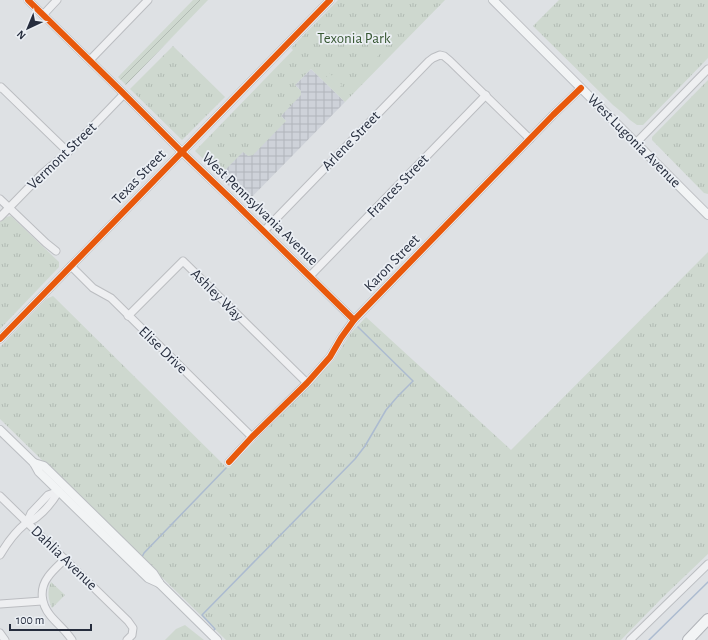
<svg xmlns="http://www.w3.org/2000/svg" width="708" height="640" font-family="'Alegreya Sans',sans-serif">
  <style>
    .industrial { fill: url(#industrial-grid) }
    .grass { fill: url(#grass-tufts) }
    .garden { fill: url(#garden-furrows) }
    .pitch { fill: #ced8cf }
    .lines { fill: none; stroke-linecap: round; stroke-linejoin: round }
    .stream { stroke: #acbbd0; stroke-width: 1.5 }
    .minor-casing { stroke: #bbbdc1; stroke-width: 9 }
    .major-casing { stroke: #bbbec2; stroke-width: 10 }
    .highway-casing { stroke: #b1b4b9; stroke-width: 12 }
    .minor { stroke: #eeeff1; stroke-width: 7 }
    .major { stroke: #f2f4f5; stroke-width: 8 }
    .highway { stroke: #f2f4f5; stroke-width: 10 }
    .cycleway-casing { stroke: #ebeff4; stroke-width: 8 }
    .cycleway { stroke: #e8590c; stroke-width: 6 }
    .labels { text-anchor: middle; dominant-baseline: central; stroke-width: 3.5; stroke-linejoin: round; paint-order: stroke }
    .park-label { font-size: 15px; fill: #385833; stroke: #ebeff4 }
    .street-label { font-size: 15px; fill: #262d3d; stroke: #ebeff4 }
  </style>
  <defs>
    <pattern id="industrial-grid" width="8" height="8" patternUnits="userSpaceOnUse"><rect width="8" height="8" fill="#ced2d9"/><path d="M0 4h8M4 0v8" fill="none" stroke="#b1b5bb"/></pattern>
    <pattern id="grass-tufts" width="24" height="20" patternUnits="userSpaceOnUse"><rect width="24" height="20" fill="#ced8cf"/><path d="M3 7l-1-3M5 7V3M7 7l1-3M15 17l-1-3M17 17v-4M19 17l1-3" fill="none" stroke="#b1bab3"/></pattern>
    <pattern id="garden-furrows" width="10" height="10" patternUnits="userSpaceOnUse"><rect width="10" height="10" fill="#ced8cf"/><path d="M-1 1l2-2M0 10L10 0M9 11l2-2" fill="none" stroke="#b1bab3"/></pattern>
  </defs>
  <rect width="100%" height="100%" fill="#dee1e4"/>
  <!-- industrial -->
  <polygon class="industrial" points="311,69 345,102 246,203 219,176 243,151 286,121 281,116 301,91 295,85"/>
  <!-- grass -->
  <g class="grass">
    <polygon points="338,0 445,0 345,102 311,69 295,85 301,91 301,95 281,116 286,121 253,155 248,156 243,152 220,175 195,151 293,50 291,48"/>
    <polygon points="559,0 708,0 708,58 643,125 637,125 630,120 624,114 613,105 533,26"/>
    <polygon points="173,46 225,97 182,140 130,89"/>
    <polygon points="708,80 708,194 704,193 652,140 652,137"/>
    <polygon points="11,216 59,262 59,267 0,329 0,222 5,217"/>
    <polygon points="708,252 708,554 663,597 621,640 226,640 0,419 0,347 46,299 53,296 226,467 229,468 334,360 350,334 366,317 511,450"/>
    <path d="M 51,582 L 65,595 L 52,608 C 48,599 47,591 51,582 Z"/>
    <polygon points="185,625 204,640 165,640 176,629"/>
  </g>
  <!-- garden -->
  <polygon class="garden" points="193,0 208,0 126,85 118,77"/>
  <!-- pitch -->
  <g class="pitch">
    <polygon points="378,41 386,48 375,59 368,52"/>
    <polygon points="325,69 342,85 339,88 322,72"/>
  </g>
  <g class="lines">
    <!-- stream -->
    <g class="stream">
      <polyline points="142,557 144,553 226,468"/>
      <polyline points="213,631 215,629 202,615 355,459 365,446 386,410 398,396 413,381 358,327"/>
      <polyline points="649,640 708,582"/>
    </g>
    <!-- minor casing -->
    <g class="minor-casing">
      <g id="minor">
        <polyline points="28,0 122,92 182,152 233,201 354,320"/>
        <polyline points="43,15 57,0"/>
        <polyline points="90,60 148,0"/>
        <polyline points="0,88 1,87 68,152"/>
        <polyline points="636,143 708,69"/>
        <polyline points="0,199 46,243 56,251"/>
        <polyline points="0,217 42,174 68,152 124,94"/>
        <polyline points="264,231 429,61 433,58 440,55 444,56 450,61 530,139"/>
        <polyline points="71,266 93,288 111,298 252,437"/>
        <polyline points="310,276 486,95"/>
        <polyline points="128,316 183,261 307,383"/>
        <polyline points="0,339 330,0"/>
        <polyline points="229,462 252,437 307,383 330,357 341,338 354,320 553,115 581,88"/>
        <polyline points="0,496 128,621 133,628 132,635 127,640"/>
        <polyline points="27,522 31,513 48,495 59,491"/>
        <path d="M 0,555 C 7,543 15,532 26,523 C 29,521 34,520 37,517 C 46,510 53,501 59,491"/>
        <path d="M 65,559 C 59,565 52,571 48,577 C 39,589 41,604 50,615 C 57,624 65,629 72,640"/>
        <polyline points="0,604 42,601"/>
        <polyline points="0,633 5,640"/>
        <polyline points="630,640 708,564"/>
      </g>
    </g>
    <!-- major casing -->
    <g class="major-casing">
      <g id="major">
        <polyline points="493,0 708,215"/>
        <polyline points="0,430 34,463 39,472 148,578 159,583"/>
        <polyline points="34,463 44,466 153,573 160,584 217,640"/>
      </g>
    </g>
    <!-- highway casing -->
    <g class="highway-casing">
      <polyline id="highway" points="688,640 708,619"/>
    </g>
    <!-- minor -->
    <use href="#minor" class="minor"/>
    <!-- major -->
    <use href="#major" class="major"/>
    <!-- highway -->
    <use href="#highway" class="highway"/>
    <!-- cycleway casing -->
    <g class="cycleway-casing">
      <g id="cycleway">
        <polyline points="28,0 122,92 182,152 233,201 354,320"/>
        <polyline points="0,339 330,0"/>
        <polyline points="229,462 252,437 307,383 330,357 341,338 354,320 553,115 581,88"/>
      </g>
    </g>
    <!-- cycleway -->
    <use href="#cycleway" class="cycleway"/>
  </g>
  <g class="labels">
    <!-- park labels -->
    <g class="park-label">
      <text x="354" y="38">Texonia Park</text>
    </g>
    <!-- street labels -->
    <g class="street-label">
      <text transform="translate(351 141) rotate(-46)">Arlene Street</text>
      <text transform="translate(634 141) rotate(45)">West Lugonia Avenue</text>
      <text transform="translate(62 156) rotate(-44)">Vermont Street</text>
      <text transform="translate(139 177) rotate(-46)">Texas Street</text>
      <text transform="translate(398 186) rotate(-46)">Frances Street</text>
      <text transform="translate(260 209) rotate(44)">West Pennsylvania Avenue</text>
      <text transform="translate(392 263) rotate(-46)">Karon Street</text>
      <text transform="translate(217 295) rotate(45)">Ashley Way</text>
      <text transform="translate(163 350) rotate(44)">Elise Drive</text>
      <text transform="translate(64 558) rotate(44)">Dahlia Avenue</text>
    </g>
  </g>
  <!-- north arrow -->
  <g transform="translate(28 28) rotate(224)" stroke="#ebeff4" stroke-width="3" paint-order="stroke">
  <path d="M0-3L7 15L0 10L-7 15Z" fill="#262d3d"/>
  <text y="-6" font-size="11" font-weight="bold" text-anchor="middle" fill="#262d3d">N</text>
  </g>
  <!-- scale -->
  <path d="M10 624v6h81v-6" fill="none" stroke="#262d3d" stroke-width="2"/>
  <text x="16" y="624" font-size="12" fill="#262d3d" stroke="#ebeff4" stroke-width="3" paint-order="stroke">100 m</text>
</svg>
